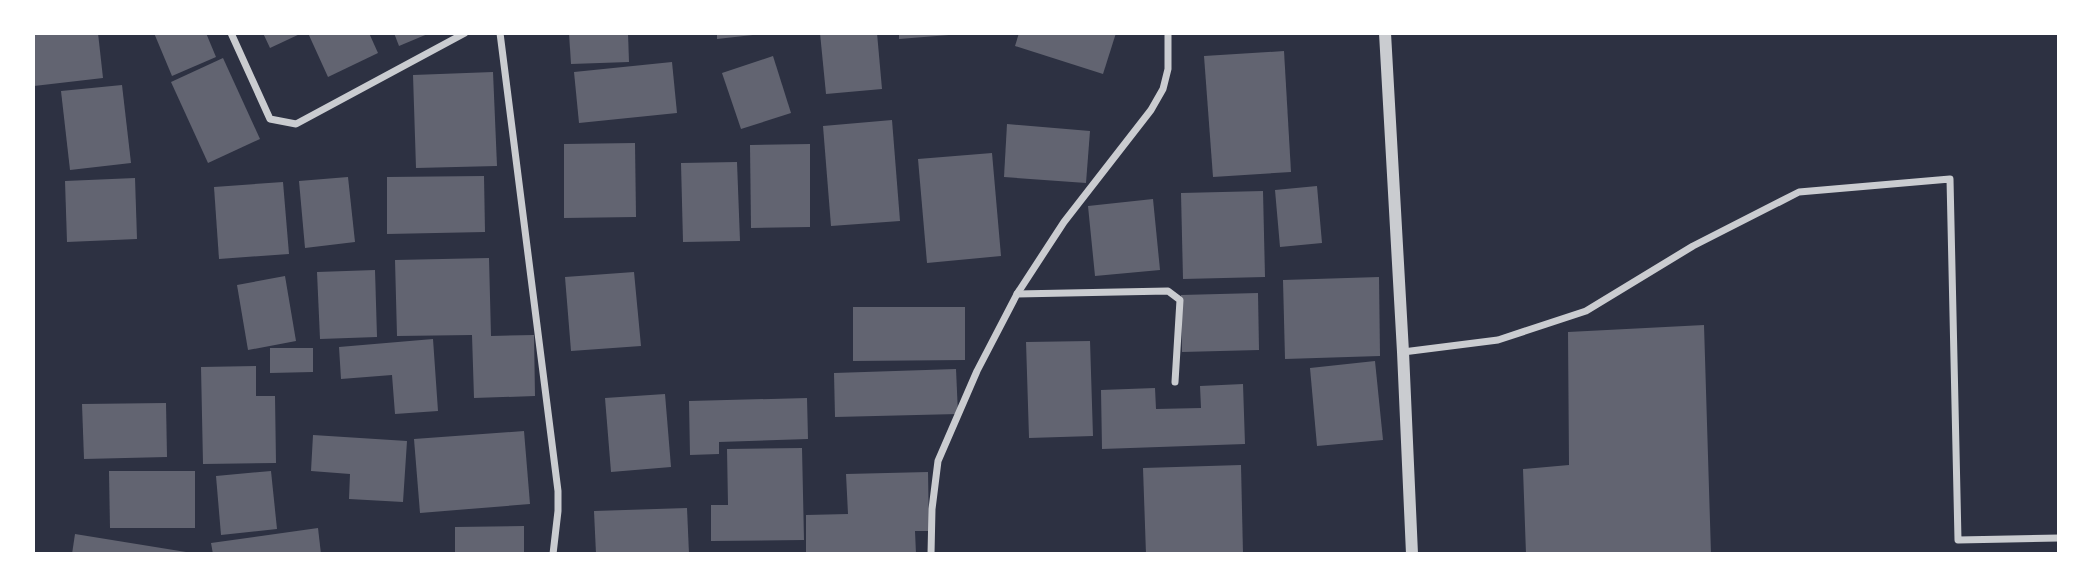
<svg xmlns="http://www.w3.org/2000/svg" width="2092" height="587" font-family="Commissioner,sans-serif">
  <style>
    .building { fill: #626471 }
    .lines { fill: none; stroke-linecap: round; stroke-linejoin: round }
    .minor { stroke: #caccd0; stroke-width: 7 }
    .tertiary { stroke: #caccd0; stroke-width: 12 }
  </style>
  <rect width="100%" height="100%" fill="#2d3142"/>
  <!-- building -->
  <g class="building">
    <polygon points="33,33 98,33 103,78 34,86"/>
    <polygon points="154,33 206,33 216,57 172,76"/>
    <polygon points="263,33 302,33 270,48"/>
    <polygon points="308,33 369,33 378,53 328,77"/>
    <polygon points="394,33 430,33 399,46"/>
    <polygon points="569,33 628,33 629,62 571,64"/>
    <polygon points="717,33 753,33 753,35 717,39"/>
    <polygon points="820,33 877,33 882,89 826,94"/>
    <polygon points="899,33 949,33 949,35 899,39"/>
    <polygon points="1019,33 1116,33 1103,74 1015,46"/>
    <polygon points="1284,51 1291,172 1213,177 1204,56"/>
    <polygon points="773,56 791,113 741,129 722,73"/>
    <polygon points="223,58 260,139 208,163 171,82"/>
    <polygon points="672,62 677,113 579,123 574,72"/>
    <polygon points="493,72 497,166 416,168 413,75"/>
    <polygon points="122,85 131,163 70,170 61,91"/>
    <polygon points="892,120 900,221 831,226 823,126"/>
    <polygon points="1007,124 1090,131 1086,183 1004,177"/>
    <polygon points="635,143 636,217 564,218 564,144"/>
    <polygon points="810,144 810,227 751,228 750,145"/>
    <polygon points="992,153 1001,256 927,263 918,159"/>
    <polygon points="737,162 740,241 683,242 681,163"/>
    <polygon points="484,176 485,232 387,234 387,177"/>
    <polygon points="348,177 355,242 305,248 299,181"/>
    <polygon points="135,178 137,239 67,242 65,181"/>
    <polygon points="283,182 289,254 219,259 214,187"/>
    <polygon points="1317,186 1322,243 1280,247 1275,190"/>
    <polygon points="1263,191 1265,277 1183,279 1181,193"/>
    <polygon points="1153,199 1160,270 1095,276 1088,206"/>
    <polygon points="489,258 491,336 534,335 535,396 474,398 472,335 397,336 395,260"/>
    <polygon points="375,270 377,337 320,339 317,272"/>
    <polygon points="634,272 641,346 571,351 565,277"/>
    <polygon points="285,276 296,341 248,350 237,285"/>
    <polygon points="1379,277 1380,356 1285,359 1283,280"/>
    <polygon points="1258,293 1259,350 1182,352 1181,295"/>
    <polygon points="853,307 965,307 965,360 853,361"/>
    <polygon points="1704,325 1711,554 1526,554 1523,469 1569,465 1568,332"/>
    <polygon points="433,339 438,411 395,414 392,375 341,379 339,347"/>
    <polygon points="1090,341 1093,436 1029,438 1026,342"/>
    <polygon points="270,348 313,348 313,372 270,373"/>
    <polygon points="1375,361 1383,440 1317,446 1310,368"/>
    <polygon points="256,366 256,396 275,396 276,463 203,464 201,367"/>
    <polygon points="956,369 958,414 835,417 834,373"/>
    <polygon points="1243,384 1245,444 1102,449 1101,390 1155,388 1156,409 1201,408 1200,386"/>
    <polygon points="665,394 671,467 611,472 605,398"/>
    <polygon points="807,398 808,439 719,442 719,454 690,455 689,401"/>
    <polygon points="166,403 167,457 84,459 82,404"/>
    <polygon points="524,431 530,504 420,513 414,439"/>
    <polygon points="313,435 407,441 403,502 349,499 350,474 311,471"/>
    <polygon points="802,448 804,540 711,541 711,505 728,505 727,449"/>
    <polygon points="1241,465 1243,554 1146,554 1143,468"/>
    <polygon points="109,471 195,471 195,528 110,528"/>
    <polygon points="271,471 277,529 221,535 216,476"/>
    <polygon points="928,472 929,531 915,531 916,554 806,554 806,515 848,514 846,474"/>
    <polygon points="687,508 689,554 596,554 594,511"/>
    <polygon points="524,526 524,554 455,554 455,527"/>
    <polygon points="318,528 321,554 213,554 211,543"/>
    <polygon points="75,534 186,552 186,554 72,554"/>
  </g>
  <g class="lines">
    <!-- minor -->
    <g class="minor">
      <polyline points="231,33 270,119 296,124 465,33"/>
      <polyline points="500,33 558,491 558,511 553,554"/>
      <polyline points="1017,294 1168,291 1180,300 1175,382"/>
      <polyline points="1403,352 1498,340 1586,311 1693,246 1799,192 1950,179 1958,540 2059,538"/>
      <polyline points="931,554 932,509 938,461 977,371 1017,294 1064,222 1151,110 1163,89 1168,69 1168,33"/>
    </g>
    <!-- tertiary -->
    <polyline class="tertiary" points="1385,33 1403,352 1412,554"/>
  </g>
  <!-- border -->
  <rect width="2092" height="587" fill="none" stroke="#ffffff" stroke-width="70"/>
</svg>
